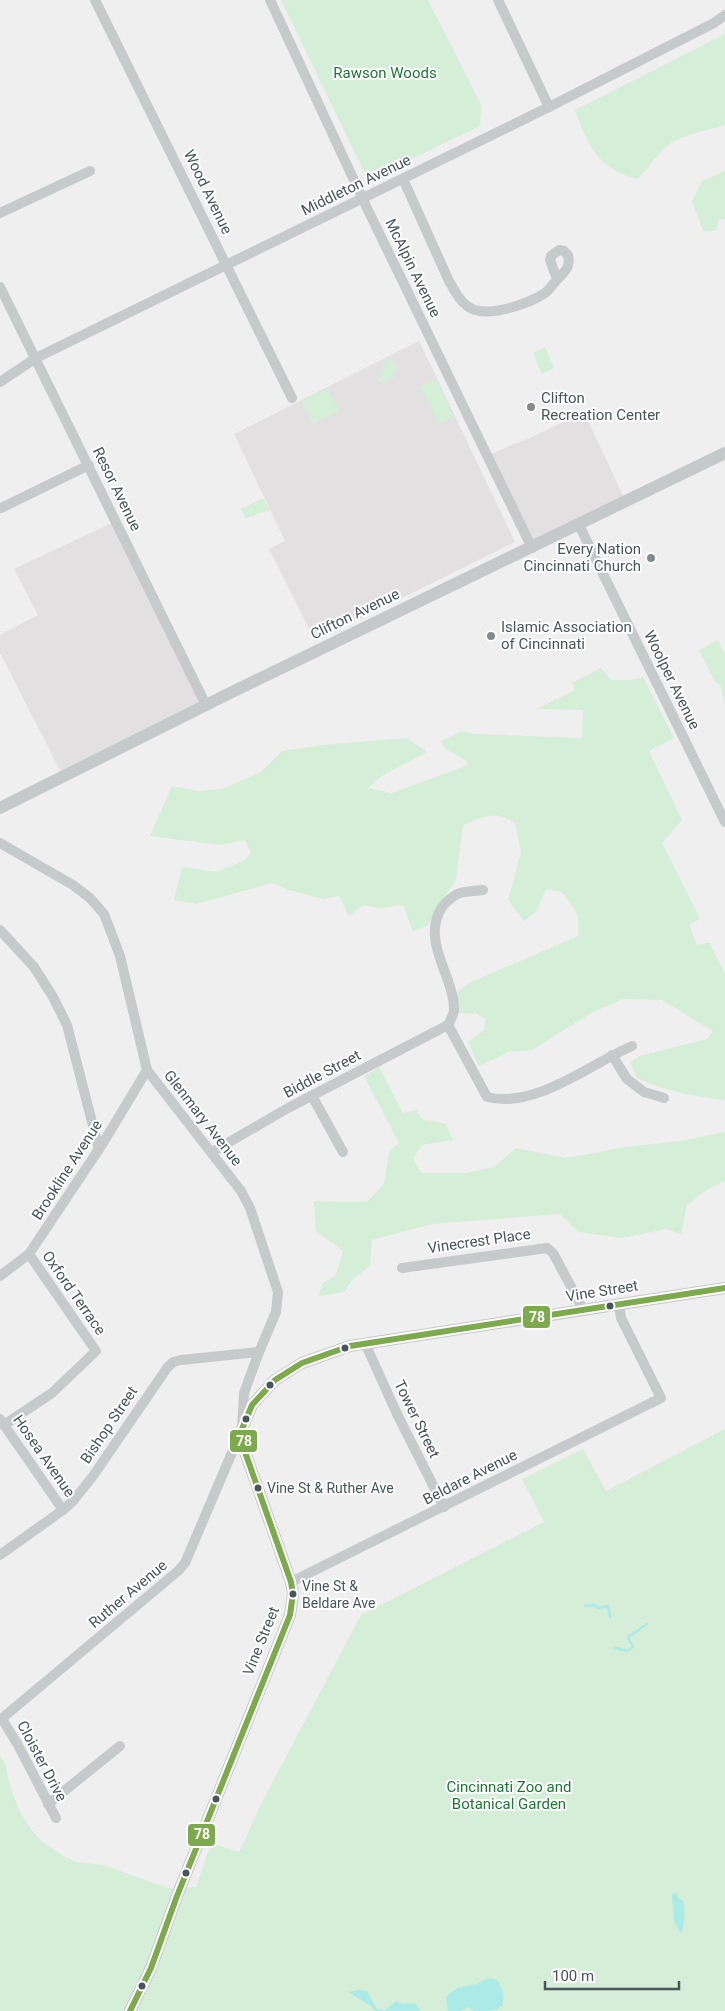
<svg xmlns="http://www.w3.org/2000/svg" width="725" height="2011" viewBox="0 0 725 2011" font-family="Roboto,sans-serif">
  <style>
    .education { fill: #e2e0e1 }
    .green { fill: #d4eed7 }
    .water { fill: #abeae7 }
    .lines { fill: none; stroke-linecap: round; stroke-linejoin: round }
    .stream { stroke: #abeae7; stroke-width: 2.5 }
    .minor { stroke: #c6cacb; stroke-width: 10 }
    .major { stroke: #c5c9ca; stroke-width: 12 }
    .bus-1-casing { stroke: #fff; stroke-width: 10 }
    .bus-1 { stroke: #7caa4d; stroke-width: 6 }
    .poi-dot { fill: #828c8e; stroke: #fff; stroke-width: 2 }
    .bus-dot { fill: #47565a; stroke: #fff; stroke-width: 2 }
    .labels { text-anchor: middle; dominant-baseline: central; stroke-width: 4; stroke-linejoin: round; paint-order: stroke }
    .bus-label { font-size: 14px; fill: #47565a; stroke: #fff; text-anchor: start }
    .park-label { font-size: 15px; fill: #1b7933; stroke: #fff }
    .street-label { font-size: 15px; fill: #47565a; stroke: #fff }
    .poi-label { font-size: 15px; fill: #47565a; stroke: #fff; text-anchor: start }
    .line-badge { stroke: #fff; stroke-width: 2 }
    .badge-label { font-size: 14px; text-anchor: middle; font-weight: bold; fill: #fff }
  </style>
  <rect width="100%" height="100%" fill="#f0efef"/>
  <!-- education -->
  <g class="education">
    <polygon points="419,341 515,542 315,641 269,549 285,541 234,434"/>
    <polygon points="584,412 626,502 532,548 487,456 516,443 528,439"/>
    <polygon points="116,521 206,705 63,776 0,653 0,635 38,615 14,569"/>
  </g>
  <!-- green -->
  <g class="green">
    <polygon points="281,0 428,0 481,105 480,126 368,180"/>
    <path d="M725,34v91c-22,7 -52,10 -67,30 -7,8 -13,16 -20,24 -40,-9 -50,-34 -63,-69z"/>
    <polygon points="725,171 725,220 719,219 716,231 703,231 692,201 702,181"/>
    <polygon points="545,347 554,368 542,374 533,353"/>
    <path d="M392,359c5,5 7,10 1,16l1,2 -9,6 -7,-1 6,-20z"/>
    <polygon points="436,379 454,417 439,424 420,387"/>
    <polygon points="328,388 339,411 313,424 301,400"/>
    <polygon points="263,498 270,511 259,513 246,519 241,509"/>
    <polygon points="718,640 725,654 725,704 721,686 715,682 699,650"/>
    <path d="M601,668l10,12h21l11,-3 31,61 -25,13 33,69 -20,23 38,76 -11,5 8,21 12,-3 16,32v126c-32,-4 -59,-8 -88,-22l-7,-16 10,-6 67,-17 6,-8 -51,-31 -39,-1 -32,14 -59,37 -23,2 -30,14 -11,-24 16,-12 1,-11 -8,-5 -18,-1 -2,-21 12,-9 109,-47v-21l-16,-23 -16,-3 -10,23 -12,9 -16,-21 13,-48 -6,-28c-19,-15 -32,-7 -52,1l-7,54 -29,47 -14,5 -10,-26 -24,3 -15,-3 -15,11 -10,-20 -16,3 -34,-9 -17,-7 -76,21 -22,-4 8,-33 34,5 27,-11 8,-8 -6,-13 -25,5 -70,-9 22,-50 26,5 24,-2 39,-17 21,-21 41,-6 84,-7 20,14 -45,24 -14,12 24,5 76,-28c-6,-13 -20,-8 -27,-24l22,-10 10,3 109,4 1,-28 -47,-1 39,-19 -3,-7z"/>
    <polygon points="379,1067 403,1113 417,1110 422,1119 446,1124 453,1140 422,1145 413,1158 421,1173 466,1173 494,1167 516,1148 566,1158 625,1147 681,1141 725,1132 725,1181 708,1189 687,1205 681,1234 667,1229 622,1238 578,1232 560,1214 432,1224 372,1240 370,1266 353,1279 344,1292 319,1296 323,1283 336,1275 343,1251 316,1231 314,1201 367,1202 384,1184 389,1151 399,1143 364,1076"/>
    <polygon points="725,1429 725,2011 0,2011 0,1757 5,1763 10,1786 19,1810 30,1828 42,1842 65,1857 76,1862 104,1865 167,1888 196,1887 211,1843 239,1852 262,1802 361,1615 544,1522 522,1479 583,1449 606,1491"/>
  </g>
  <!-- water -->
  <g class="water">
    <path d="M677,1893l2,6 4,1c2,8 2,26 -2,33l-7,-12 -2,-27z"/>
    <path d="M489,1978l8,2c6,10 8,14 5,26l-6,4 -6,1h-16l-6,-4 -8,4h-12l-2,-14c11,-10 13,-10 27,-12 5,-1 11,-5 16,-7z"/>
    <polygon points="359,1990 367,1991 377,2009 385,2010 397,2001 401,2004 415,2003 421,2011 376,2011 368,2004 348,1992"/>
  </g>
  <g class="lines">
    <!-- stream -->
    <g class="stream">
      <polyline points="585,1606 594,1605 598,1608 608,1606 610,1617"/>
      <polyline points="615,1648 627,1651 633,1647 628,1637 647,1624"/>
    </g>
    <!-- minor -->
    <g class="minor">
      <polyline points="95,0 292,398"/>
      <polyline points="270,0 367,208 532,548"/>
      <polyline points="498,0 549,107"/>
      <path d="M403,179l46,102c6,11 13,25 26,29 18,6 55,-7 70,-17 5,-4 7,-8 11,-12 8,-10 15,-12 12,-26l-4,-4 -5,-1 -8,6 -1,4 7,19"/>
      <polyline points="0,213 90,171"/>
      <polyline points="0,287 206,705"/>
      <polyline points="0,382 36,358 549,107 714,23 725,15"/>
      <polyline points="1,508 89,465"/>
      <polyline points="579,525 725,822"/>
      <polyline points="0,843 73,885 90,898 104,914 120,956 147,1070 241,1191 250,1208 278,1292 276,1312 259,1352 244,1393 242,1429 185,1563 178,1571 0,1720"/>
      <polyline points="0,930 34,967 53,997 67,1025 99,1149"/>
      <path d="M448,1025l39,72c49,12 101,-32 145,-51"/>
      <path d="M448,1025c2,-4 5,-9 6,-14 1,-34 -34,-70 -12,-104 4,-5 12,-12 18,-14 8,-2 16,-2 23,-3"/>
      <polyline points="612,1055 627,1079 644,1092 664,1098"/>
      <polyline points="312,1096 343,1152"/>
      <polyline points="212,1152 288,1108 448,1025"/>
      <polyline points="402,1268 547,1248 553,1253 584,1311"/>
      <polyline points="0,1276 29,1254 103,1143 147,1070"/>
      <polyline points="365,1343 397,1414 444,1507"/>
      <polyline points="0,1419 63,1510"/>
      <polyline points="4,1425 52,1393 96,1351 29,1254"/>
      <polyline points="0,1555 63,1510 73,1501 93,1476 167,1368 173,1362 181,1360 259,1352"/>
      <polyline points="291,1582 661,1398 621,1318 619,1305"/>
      <polyline points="2,1719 18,1745 56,1818"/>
      <polyline points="48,1804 120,1746"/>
    </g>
    <!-- major -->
    <g class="major">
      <polyline points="0,808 226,695 725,453"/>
      <polyline points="130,2011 151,1968 177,1896 290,1615 293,1594 291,1582 245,1452 242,1429 252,1405 275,1380 302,1363 350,1346 725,1288"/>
    </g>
    <!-- bus-1 casing -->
    <g class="bus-1-casing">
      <polyline id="bus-1" points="130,2011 151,1968 177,1896 290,1615 293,1594 291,1582 245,1452 242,1429 252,1405 275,1380 302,1363 350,1346 725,1288"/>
    </g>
    <!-- bus-1 -->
    <use href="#bus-1" class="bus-1"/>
  </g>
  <!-- markers -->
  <g class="poi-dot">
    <circle cx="531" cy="407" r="5"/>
    <circle cx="651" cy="558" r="5"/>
    <circle cx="491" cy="636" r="5"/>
  </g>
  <g class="bus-dot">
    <circle cx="610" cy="1306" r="4.5"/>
    <circle cx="345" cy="1348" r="4.5"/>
    <circle cx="270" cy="1385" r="4.5"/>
    <circle cx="246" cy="1419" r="4.5"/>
    <circle cx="258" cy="1488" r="4.5"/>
    <circle cx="293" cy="1594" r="4.5"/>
    <circle cx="216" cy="1799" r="4.5"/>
    <circle cx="186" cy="1873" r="4.5"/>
    <circle cx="142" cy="1986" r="4.5"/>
  </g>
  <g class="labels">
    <!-- bus labels -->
    <g class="bus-label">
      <text x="267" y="1488">Vine St &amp; Ruther Ave</text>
      <text x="302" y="1586">Vine St &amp;<tspan x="302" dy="17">Beldare Ave</tspan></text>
    </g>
    <!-- park labels -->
    <g class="park-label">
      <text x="385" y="73">Rawson Woods</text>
      <text x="509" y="1787">Cincinnati Zoo and<tspan x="509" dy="17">Botanical Garden</tspan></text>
    </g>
    <!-- street labels -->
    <g class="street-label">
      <text transform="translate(356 185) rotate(-26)">Middleton Avenue</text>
      <text transform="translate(208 192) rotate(64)">Wood Avenue</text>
      <text transform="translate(413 268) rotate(64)">McAlpin Avenue</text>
      <text transform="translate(117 489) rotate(64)">Resor Avenue</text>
      <text transform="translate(355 614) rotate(-26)">Clifton Avenue</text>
      <text transform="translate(672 680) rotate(64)">Woolper Avenue</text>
      <text transform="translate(322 1074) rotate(-28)">Biddle Street</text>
      <text transform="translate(203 1118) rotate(52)">Glenmary Avenue</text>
      <text transform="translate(67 1170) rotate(-57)">Brookline Avenue</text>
      <text transform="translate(479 1241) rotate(-8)">Vinecrest Place</text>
      <text transform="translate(602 1291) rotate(-9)">Vine Street</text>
      <text transform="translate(74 1293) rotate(55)">Oxford Terrace</text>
      <text transform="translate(417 1419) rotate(64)">Tower Street</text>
      <text transform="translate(109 1425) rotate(-56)">Bishop Street</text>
      <text transform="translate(44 1456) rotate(55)">Hosea Avenue</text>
      <text transform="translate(470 1477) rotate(-27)">Beldare Avenue</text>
      <text transform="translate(128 1594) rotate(-40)">Ruther Avenue</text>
      <text transform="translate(261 1641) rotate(-68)">Vine Street</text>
      <text transform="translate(42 1761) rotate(62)">Cloister Drive</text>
    </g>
    <!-- poi labels -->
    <g class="poi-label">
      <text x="541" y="398">Clifton<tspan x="541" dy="17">Recreation Center</tspan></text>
      <text x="641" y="549" text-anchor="end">Every Nation<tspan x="641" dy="17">Cincinnati Church</tspan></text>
      <text x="501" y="627">Islamic Association<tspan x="501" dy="17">of Cincinnati</tspan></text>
    </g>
  </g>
  <g class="line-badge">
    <rect x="522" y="1305" width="29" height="24" rx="5" fill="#7caa4d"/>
    <rect x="229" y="1429" width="29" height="24" rx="5" fill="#7caa4d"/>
    <rect x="187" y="1823" width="29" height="24" rx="5" fill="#7caa4d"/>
  </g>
  <g class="badge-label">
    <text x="537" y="1322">78</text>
    <text x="244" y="1446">78</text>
    <text x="202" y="1839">78</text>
  </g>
  <!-- scale -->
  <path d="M545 1981v8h134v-8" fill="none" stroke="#47565a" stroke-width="2.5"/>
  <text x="552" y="1981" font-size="15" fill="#47565a" stroke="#ffffff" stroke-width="4" paint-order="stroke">100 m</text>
</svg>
